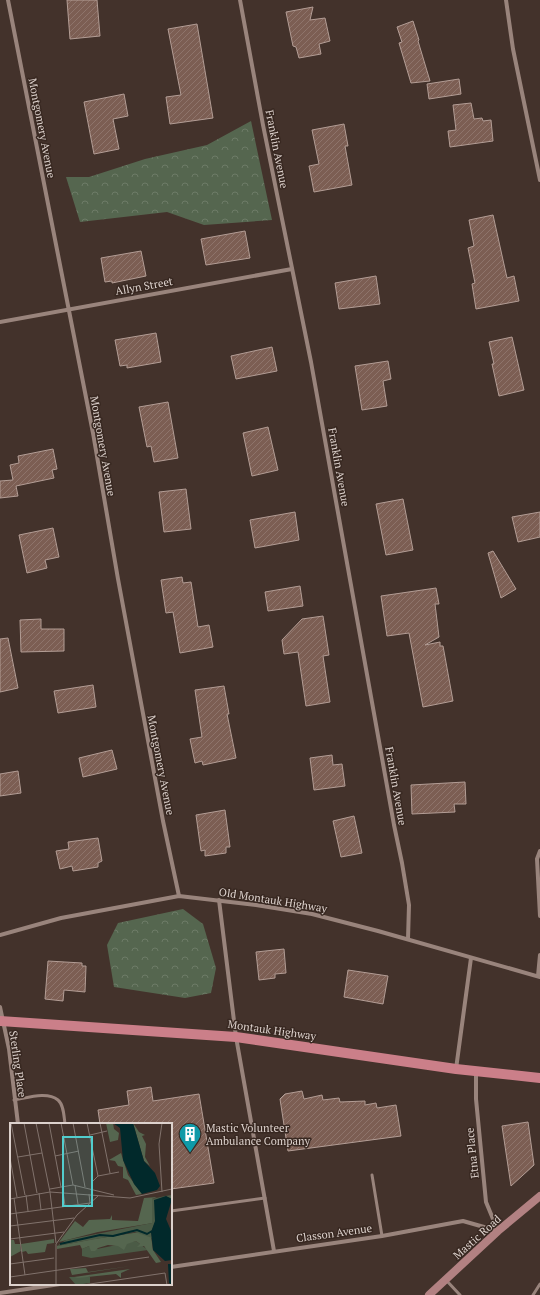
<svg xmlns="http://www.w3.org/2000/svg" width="540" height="1295" viewBox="0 0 540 1295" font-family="'PT Serif',serif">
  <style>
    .forest { fill: url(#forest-crowns) }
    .building { fill: url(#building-hatch); stroke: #b39d95 }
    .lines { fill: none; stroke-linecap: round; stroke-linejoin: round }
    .service { stroke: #99847c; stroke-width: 3 }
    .minor { stroke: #99847c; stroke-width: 4 }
    .secondary { stroke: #b28182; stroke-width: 8 }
    .primary { stroke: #cb7f89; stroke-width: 10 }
    .labels { text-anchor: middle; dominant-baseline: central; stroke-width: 3; stroke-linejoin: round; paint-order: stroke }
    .street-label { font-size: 11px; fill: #ddd2cd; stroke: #382821 }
    .poi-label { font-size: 11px; fill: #ddd2cd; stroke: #382821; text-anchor: start }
    .inset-river { fill: none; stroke: #01292b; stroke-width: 2 }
    .inset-road { fill: none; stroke: #81726c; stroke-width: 1 }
    .view { fill: #52cdcd; fill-opacity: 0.15; stroke: #52cdcd; stroke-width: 2 }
    .inset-edge { fill: none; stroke: #ddd2cd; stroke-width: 2 }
  </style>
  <defs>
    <pattern id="forest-crowns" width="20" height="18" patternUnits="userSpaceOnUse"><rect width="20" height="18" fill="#55664f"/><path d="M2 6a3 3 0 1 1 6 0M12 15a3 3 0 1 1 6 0" fill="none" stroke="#6d7b67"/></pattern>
    <pattern id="building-hatch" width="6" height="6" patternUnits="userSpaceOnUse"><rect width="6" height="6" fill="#7c5e53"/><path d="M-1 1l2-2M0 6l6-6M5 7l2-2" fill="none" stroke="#8e746b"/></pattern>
  </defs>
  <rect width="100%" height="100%" fill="#43322b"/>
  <!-- forest -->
  <g class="forest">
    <polygon points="251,121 272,220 204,225 167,212 80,222 66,177 89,177 145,159 207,145"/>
    <polygon points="183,909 203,924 216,968 211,993 185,998 114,987 107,945 118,923"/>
  </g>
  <!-- building -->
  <g class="building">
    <polygon points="67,0 97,0 100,36 70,39"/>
    <polygon points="313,7 310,20 325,18 330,41 319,44 321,54 299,58 296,47 293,46 286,12"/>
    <polygon points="413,21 419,40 418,41 430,81 411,83 399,43 402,42 397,27"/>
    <polygon points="197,24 213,118 170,124 166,97 181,95 168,29"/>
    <polygon points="459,79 461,94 429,99 427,84"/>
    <polygon points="124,94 128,116 113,119 119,149 94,154 84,102"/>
    <polygon points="471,103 474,119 482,118 483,121 491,120 493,141 450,147 448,131 456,130 453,105"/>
    <polygon points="344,124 348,146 345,146 352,185 314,192 309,166 319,164 312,130"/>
    <polygon points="493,215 507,278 514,276 519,301 476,309 472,284 475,283 468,248 474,246 469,220"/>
    <polygon points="245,231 250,258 206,265 201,239"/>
    <polygon points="141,251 146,276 112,283 112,281 105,282 101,258"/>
    <polygon points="376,276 380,304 339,309 335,283"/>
    <polygon points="156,333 161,362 127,368 127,365 120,366 115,340"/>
    <polygon points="512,337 524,390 499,396 492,364 494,364 489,342"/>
    <polygon points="272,347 277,371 236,379 231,356"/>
    <polygon points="388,361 391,379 383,381 387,406 362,410 355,366"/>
    <polygon points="168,402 178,458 154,462 151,446 147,447 139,407"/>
    <polygon points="268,427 278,470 252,476 243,433"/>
    <polygon points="53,449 57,469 52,470 54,478 16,486 18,496 0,498 0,481 13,480 10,465 19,463 18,456"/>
    <polygon points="186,489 191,529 164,532 159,492"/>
    <polygon points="403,499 413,550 386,555 376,504"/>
    <polygon points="295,512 299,540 255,548 250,520"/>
    <polygon points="540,512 540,537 518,542 512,517"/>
    <polygon points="53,528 59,557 45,560 47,568 27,573 19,535"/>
    <polygon points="493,551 516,589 501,598 488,553"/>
    <polygon points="182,577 183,583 191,582 198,627 209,625 213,647 180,653 173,612 166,613 161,580"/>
    <polygon points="300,586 303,606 268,611 265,592"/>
    <polygon points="436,588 439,604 435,604 439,637 425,645 440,642 440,646 443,646 453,701 423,707 409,633 387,636 381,596"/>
    <polygon points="323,616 329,655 323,656 330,702 306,706 298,652 284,654 282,640 302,619"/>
    <polygon points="41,619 41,629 64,629 64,651 21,652 20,620"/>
    <polygon points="8,638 18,688 0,692 0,639"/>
    <polygon points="93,685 96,707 58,713 54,691"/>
    <polygon points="224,686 229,714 227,714 236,758 203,765 202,761 195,763 190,739 202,737 195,690"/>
    <polygon points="112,750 117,769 83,777 79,758"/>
    <polygon points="332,755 333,765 342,764 345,786 314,790 310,758"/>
    <polygon points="18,771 21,793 0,796 0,774"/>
    <polygon points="465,782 466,804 454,804 455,812 412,814 411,785"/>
    <polygon points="225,810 230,847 226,847 226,853 205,856 205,850 201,851 196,815"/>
    <polygon points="354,816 362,853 341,857 333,821"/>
    <polygon points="98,838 102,861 98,863 98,867 73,871 72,866 60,869 56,851 69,849 68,842"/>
    <polygon points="284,949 286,973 275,974 275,978 259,980 256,952"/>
    <polygon points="48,961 82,963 82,966 86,966 85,992 64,990 63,1001 45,999"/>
    <polygon points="348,970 388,976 383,1004 344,997"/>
    <polygon points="151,1087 153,1101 199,1094 214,1183 171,1189 171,1124 100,1124 98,1110 129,1105 127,1091"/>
    <polygon points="302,1091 304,1099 322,1095 323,1100 339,1098 340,1102 365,1101 365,1105 376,1103 377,1108 396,1105 401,1136 288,1151 280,1099 285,1094"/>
    <polygon points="528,1122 534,1165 511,1186 502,1126"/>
  </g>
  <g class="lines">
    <!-- service -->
    <g class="service">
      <path d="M14,1100c13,-2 33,-9 44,0 6,5 6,17 7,24"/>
      <polyline points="372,1175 382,1236"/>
      <polyline points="171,1211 265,1198"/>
      <polyline points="446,1280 460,1295"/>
      <polyline points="533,1295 540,1284"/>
    </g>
    <!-- minor -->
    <g class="minor">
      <polyline points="8,0 93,433 118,579 163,821 179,896"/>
      <polyline points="240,0 263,125 311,362 394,825 402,863 409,905 408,939"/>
      <polyline points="506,0 513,49 540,180"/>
      <polyline points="0,322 292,269"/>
      <polyline points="540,851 537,859 540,916"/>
      <polyline points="219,900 236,1037 274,1251"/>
      <polyline points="0,935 61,918 179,896 256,905 312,914 378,931 540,977"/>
      <polyline points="538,976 540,955"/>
      <polyline points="0,1007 9,1049 18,1124"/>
      <polyline points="456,1069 471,958"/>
      <polyline points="476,1071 476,1099 486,1202 498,1231"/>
      <polyline points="171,1267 382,1236 463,1221 498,1231"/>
      <polyline points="0,1293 60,1284"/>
    </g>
    <!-- secondary -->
    <polyline class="secondary" points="429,1295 498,1231 540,1196"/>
    <!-- primary -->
    <polyline class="primary" points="0,1021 236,1037 456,1069 540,1078"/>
  </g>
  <!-- icons -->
  <defs>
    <g id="building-pin" transform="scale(1.15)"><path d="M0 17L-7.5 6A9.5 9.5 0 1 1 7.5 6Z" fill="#0f9aa8" stroke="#382821"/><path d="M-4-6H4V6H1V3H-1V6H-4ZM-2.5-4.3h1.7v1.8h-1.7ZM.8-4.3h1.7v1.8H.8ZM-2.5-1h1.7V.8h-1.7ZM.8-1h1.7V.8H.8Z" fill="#fff"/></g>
  </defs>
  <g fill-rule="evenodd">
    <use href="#building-pin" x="190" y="1134"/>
  </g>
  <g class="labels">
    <!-- street labels -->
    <g class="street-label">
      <text transform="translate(42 128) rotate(79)">Montgomery Avenue</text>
      <text transform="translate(277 149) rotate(79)">Franklin Avenue</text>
      <text transform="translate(144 286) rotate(-10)">Allyn Street</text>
      <text transform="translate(103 446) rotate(80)">Montgomery Avenue</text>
      <text transform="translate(339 467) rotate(80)">Franklin Avenue</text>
      <text transform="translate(161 765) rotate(79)">Montgomery Avenue</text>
      <text transform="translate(396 786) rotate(80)">Franklin Avenue</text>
      <text transform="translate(273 900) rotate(9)">Old Montauk Highway</text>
      <text transform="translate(272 1030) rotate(8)">Montauk Highway</text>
      <text transform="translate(18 1064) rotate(82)">Sterling Place</text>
      <text transform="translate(472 1153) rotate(-96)">Etna Place</text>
      <text transform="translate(334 1233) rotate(-8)">Classon Avenue</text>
      <text transform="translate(477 1237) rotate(-42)">Mastic Road</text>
    </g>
    <!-- poi labels -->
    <g class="poi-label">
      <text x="206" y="1128">Mastic Volunteer<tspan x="206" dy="13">Ambulance Company</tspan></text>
    </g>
  </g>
  <!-- overview -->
  <g transform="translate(10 1123)">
    <rect width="162" height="162" fill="#43322b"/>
    <path d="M126,118l12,9 -57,8 -9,-2v-7l7,-3 8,3zM59,154h21v6l-14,2z" fill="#4b5b46"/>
    <path d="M96,0h7l1,6 5,4 -1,7 -8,2zM123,0l6,9 6,3 -3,1 4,8 -1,13 5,9 -6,-5zM111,30l7,22 14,19 -6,1 -8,-15 -5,-2v-11l-5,-1 -3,-5 -6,-1zM147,74l-5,2 1,24 -55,9 -39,10 16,-21 8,6 6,-7 21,-1 2,-4v5l26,1 6,-23zM130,109l11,4 2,14 8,12 -5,1 -12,-17 -7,1 3,-3 -4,-3 -9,3 -3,6 -6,-4 -10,-1 -10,3 -3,3h-4l-2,-5 -7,3 -2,-4 -23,4v-3l37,-7zM44,116v4l-7,1 -2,8 -17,2 -2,-3 -4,1 -1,-8zM1,117h3l1,4h5l1,7 -11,6zM121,143l-59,9 -2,-6 16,-1 2,4zM120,146l-9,4v5l-5,-4 -38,4 -4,-1z" fill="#55664f"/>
    <path d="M162,72v4l-6,-3 -15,36 1,6 -17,-6 -78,14 9,-6 86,-17v-24l13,-3z" fill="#4b5b46"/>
    <path d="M103,0h20l11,38 11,12 5,13 -3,4 -15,4 -8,-10 -11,-24 -3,-32zM156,73l6,3 -6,20 6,14v27l-7,1 -12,-11 -2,-18 4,-11 -1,-21zM158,141h4v21l-3,-2z" fill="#01292b"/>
    <path class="inset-river" d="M50,121l40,-9 13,1 24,-6 10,4 5,-3"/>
    <path class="inset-road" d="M1,0l14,72M14,0l13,70M26,0l14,69M39,0l12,64M51,0l12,62M63,0l12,64M77,0l11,53M90,0l10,50M152,0l-3,21 3,48M80,12l17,-4M45,33l24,-5M8,34l24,-4M0,35l7,39M65,62l3,19M40,66l23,-4 41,10M82,66v-7l6,-6 21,-4M53,68l2,15M40,69l6,51M29,70l2,17M16,72l2,16M4,75l11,77M0,76l40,-7 80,6 42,-9M0,91l80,-11 -1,-9M0,103l64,-8M0,116l54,-7M0,141l44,-6M0,154l139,-20M46,162v-41l21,-29 21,-19M73,162l82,-12 2,12"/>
    <path class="view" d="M53,14h29v69h-29z"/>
    <rect width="162" height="162" class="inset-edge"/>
  </g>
</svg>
